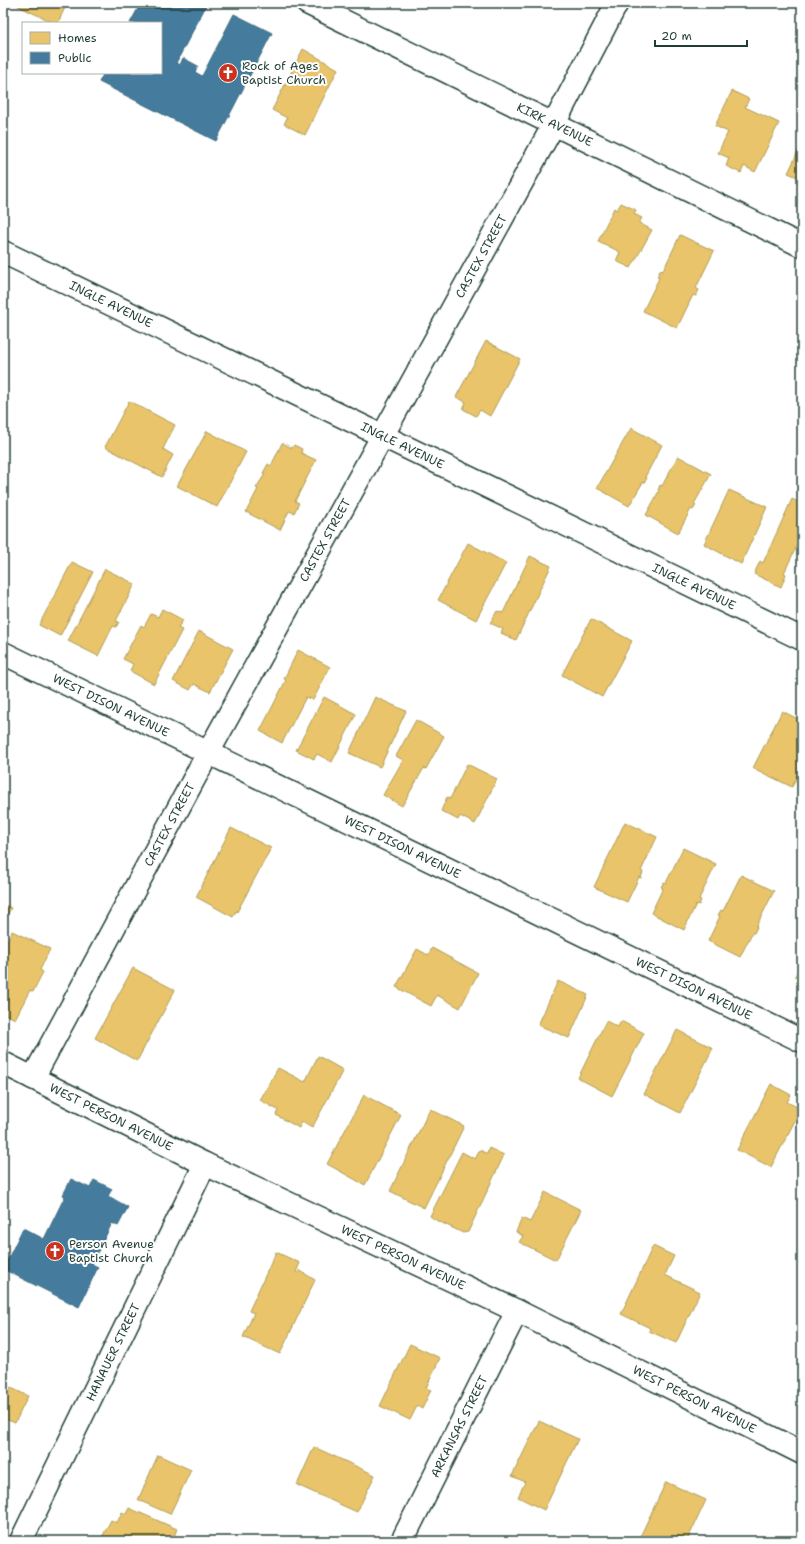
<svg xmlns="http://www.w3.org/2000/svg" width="805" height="1544" viewBox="0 0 805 1544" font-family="'Shantell Sans',sans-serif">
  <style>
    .homes { fill: #e9c46a; stroke: #ac9c5a }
    .public { fill: #457b9d; stroke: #3a687e }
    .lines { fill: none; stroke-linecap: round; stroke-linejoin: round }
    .minor-casing { stroke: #1f3d34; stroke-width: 25 }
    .minor { stroke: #fff; stroke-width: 22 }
    .labels { text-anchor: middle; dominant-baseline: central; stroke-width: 4; stroke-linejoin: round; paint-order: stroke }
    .poi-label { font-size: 12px; fill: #1f3d34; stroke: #fff; text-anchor: start }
    .street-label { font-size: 12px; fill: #1f3d34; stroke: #fff }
  </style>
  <rect width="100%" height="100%" fill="#fff"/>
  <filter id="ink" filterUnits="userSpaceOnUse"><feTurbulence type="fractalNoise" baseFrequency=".025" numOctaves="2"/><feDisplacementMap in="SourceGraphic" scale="8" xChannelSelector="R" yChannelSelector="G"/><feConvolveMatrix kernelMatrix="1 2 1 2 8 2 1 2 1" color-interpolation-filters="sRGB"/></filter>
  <g filter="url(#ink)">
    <!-- homes -->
    <g class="homes">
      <polygon points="20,3 67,3 58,23 54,23 18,6"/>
      <polygon points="303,49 338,69 305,135 284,124 287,118 272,110"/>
      <polygon points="732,91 749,99 745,107 779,123 755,172 744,166 741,173 726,166 729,158 718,153 728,132 715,126"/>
      <polygon points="802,143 802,179 788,173"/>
      <polygon points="621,203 636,210 634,214 642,218 639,223 652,230 631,268 616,261 620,252 598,241 614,208 617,210"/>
      <polygon points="680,235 714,251 696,288 699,290 696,296 693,295 677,328 643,311 659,278 657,277 660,270 663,271"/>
      <polygon points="486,341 520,359 490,416 480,410 476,416 463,409 466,402 456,397"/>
      <polygon points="129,401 175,425 163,449 173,455 162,477 105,447"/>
      <polygon points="631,428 662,445 645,477 647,478 644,483 643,482 629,506 597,488"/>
      <polygon points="207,431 246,452 217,507 177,486"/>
      <polygon points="282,443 292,448 294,445 302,449 301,453 316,460 295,501 299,503 294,513 289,511 280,530 246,512 258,489 256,488 265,474 263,473 268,464 271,466"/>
      <polygon points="678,456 711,474 694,504 696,505 693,510 691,509 678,533 646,515 659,491 658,490 660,485 662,486"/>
      <polygon points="729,490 767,507 741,564 704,544"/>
      <polygon points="792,499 802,504 802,535 784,573 786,574 781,587 754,574 760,561 763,563"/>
      <polygon points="468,543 506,563 476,620 438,600"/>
      <polygon points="530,556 551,566 516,640 501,633 503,629 490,623 497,611 503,613"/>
      <polygon points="72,562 93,572 60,636 39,625"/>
      <polygon points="105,569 135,584 116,621 119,622 116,627 113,626 98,656 68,641"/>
      <polygon points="162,609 183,620 178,628 182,630 154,684 130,671 133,664 123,659 141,625 144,627 151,614 158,617"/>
      <polygon points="591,619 632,641 602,697 562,675"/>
      <polygon points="199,631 233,649 210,692 194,684 190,690 173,681"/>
      <polygon points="298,650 330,667 313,700 306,697 282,743 260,731 286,680 284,679"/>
      <polygon points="324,697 356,714 332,762 317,754 314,759 296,750"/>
      <polygon points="375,697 406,711 380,767 349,753"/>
      <polygon points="782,711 802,721 802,766 792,787 753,768"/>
      <polygon points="416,720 444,736 426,769 424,768 402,806 383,795 403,760 396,756"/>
      <polygon points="467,764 497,779 475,824 460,816 458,820 441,811 447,797 450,799"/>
      <polygon points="625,822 657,837 641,871 643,872 641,878 639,877 627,902 594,887"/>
      <polygon points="231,828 271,848 237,912 236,911 233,917 196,897"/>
      <polygon points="683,848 716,864 699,899 701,900 699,905 696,904 684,930 651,913 663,888 661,887 664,882 666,883"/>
      <polygon points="741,875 774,891 756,927 757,927 754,933 752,933 740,957 708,941 720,916 718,915 721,910 723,911"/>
      <polygon points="3,904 11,908 3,923"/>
      <polygon points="12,931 50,949 40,970 43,972 33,992 30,990 15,1019 3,1013 3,949"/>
      <polygon points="432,948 478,973 460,1008 437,995 431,1006 396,987 417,949 428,955"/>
      <polygon points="802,963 802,980 795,976"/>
      <polygon points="133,968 175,990 137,1061 95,1038"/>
      <polygon points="558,981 588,995 569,1038 538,1025"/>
      <polygon points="606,1021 618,1027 621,1021 644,1033 612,1096 578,1078"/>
      <polygon points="677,1030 713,1048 680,1113 644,1094"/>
      <polygon points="318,1056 343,1070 312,1128 302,1122 299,1128 276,1115 278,1110 260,1100 278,1068 305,1082"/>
      <polygon points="771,1084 791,1095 787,1102 801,1109 771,1167 737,1150"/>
      <polygon points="364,1095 401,1115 365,1185 327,1164"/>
      <polygon points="430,1109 464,1126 424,1208 390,1191"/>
      <polygon points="489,1148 504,1155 468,1232 463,1233 434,1219 430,1216 462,1152 475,1159 480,1150 487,1154"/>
      <polygon points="545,1192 581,1210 556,1260 519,1242 523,1236 516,1232 522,1218 530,1222"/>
      <polygon points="653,1246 674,1256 665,1275 700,1292 676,1343 649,1331 650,1328 621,1314"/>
      <polygon points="276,1252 300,1263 296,1272 298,1273 299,1270 315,1280 280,1354 243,1337 254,1313 249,1311"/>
      <polygon points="410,1344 440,1358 426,1388 431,1390 422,1409 417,1406 410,1420 380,1406"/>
      <polygon points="3,1384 28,1396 15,1423 3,1418"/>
      <polygon points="539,1421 578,1439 544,1510 518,1497 525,1482 512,1476"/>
      <polygon points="314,1447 375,1475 357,1512 297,1485"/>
      <polygon points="158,1455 191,1470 170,1514 138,1500"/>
      <polygon points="666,1482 706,1500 687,1541 638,1541"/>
      <polygon points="129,1508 177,1529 172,1541 100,1541 111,1520 117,1523 122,1512 126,1514"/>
    </g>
    <!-- public -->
    <g class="public">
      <polygon points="141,3 207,4 176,63 180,65 183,58 198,66 195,72 202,76 234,14 272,33 216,141 99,82 104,73 161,73 161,23 130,23"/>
      <polygon points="71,1179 90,1188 94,1180 112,1189 108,1196 128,1207 118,1226 112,1223 92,1264 98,1267 79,1307 3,1269 23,1228 44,1239 65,1196 63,1195"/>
    </g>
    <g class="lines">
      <!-- minor casing -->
      <g class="minor-casing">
        <g id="minor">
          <path id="s1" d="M307,3l495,243"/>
          <path id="s2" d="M3,252l799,387"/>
          <path id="s3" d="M3,653l799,388"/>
          <path id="s4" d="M3,1063l202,101 312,147 285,142"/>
          <path id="s5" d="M33,1078l175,-325 346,-629 63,-121"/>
          <path id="s6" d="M21,1541l184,-377"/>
          <path id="s7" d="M402,1541l115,-230"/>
        </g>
      </g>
      <!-- minor -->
      <use href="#minor" class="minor"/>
    </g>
  </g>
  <!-- icons -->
  <defs>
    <g id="church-disc" transform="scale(1)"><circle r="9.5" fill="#c8321e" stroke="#fff"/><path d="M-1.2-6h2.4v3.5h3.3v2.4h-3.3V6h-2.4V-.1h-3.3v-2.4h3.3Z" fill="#fff"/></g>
  </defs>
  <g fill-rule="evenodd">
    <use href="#church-disc" x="228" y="73"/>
    <use href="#church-disc" x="55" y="1251"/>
  </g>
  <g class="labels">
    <!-- poi labels -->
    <g class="poi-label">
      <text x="242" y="66">Rock of Ages<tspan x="242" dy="14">Baptist Church</tspan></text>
      <text x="69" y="1244">Person Avenue<tspan x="69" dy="14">Baptist Church</tspan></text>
    </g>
    <!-- street labels -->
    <g class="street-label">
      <text stroke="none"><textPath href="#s1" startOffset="276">KIRK AVENUE</textPath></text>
      <text stroke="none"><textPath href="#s5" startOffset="936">CASTEX STREET</textPath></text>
      <text stroke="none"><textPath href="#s2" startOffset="120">INGLE AVENUE</textPath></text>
      <text stroke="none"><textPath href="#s2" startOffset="444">INGLE AVENUE</textPath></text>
      <text stroke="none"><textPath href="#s5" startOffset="612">CASTEX STREET</textPath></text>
      <text stroke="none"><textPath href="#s2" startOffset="768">INGLE AVENUE</textPath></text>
      <text stroke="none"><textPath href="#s3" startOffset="120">WEST DISON AVENUE</textPath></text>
      <text stroke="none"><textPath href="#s5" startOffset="288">CASTEX STREET</textPath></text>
      <text stroke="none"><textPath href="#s3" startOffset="444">WEST DISON AVENUE</textPath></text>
      <text stroke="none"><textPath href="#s3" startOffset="768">WEST DISON AVENUE</textPath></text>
      <text stroke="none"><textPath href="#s4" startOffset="121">WEST PERSON AVENUE</textPath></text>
      <text stroke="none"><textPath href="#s4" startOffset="445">WEST PERSON AVENUE</textPath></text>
      <text stroke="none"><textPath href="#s6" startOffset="210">HANAUER STREET</textPath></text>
      <text stroke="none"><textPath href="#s4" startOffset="769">WEST PERSON AVENUE</textPath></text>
      <text stroke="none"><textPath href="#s7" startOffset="128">ARKANSAS STREET</textPath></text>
    </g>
  </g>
  <!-- margin -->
  <rect width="805" height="1544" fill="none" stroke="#fff" stroke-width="16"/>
  <rect x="8" y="8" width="789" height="1528" fill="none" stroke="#1f3d34" stroke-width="1.5" filter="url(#ink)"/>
  <!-- legend -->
  <rect x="22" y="22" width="140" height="52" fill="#ffffff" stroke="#a5b1ae"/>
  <rect x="30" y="32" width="20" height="12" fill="#e9c46a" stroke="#a5b1ae"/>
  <text x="58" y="42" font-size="12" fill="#1f3d34">Homes</text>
  <rect x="30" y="52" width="20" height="12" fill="#457b9d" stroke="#a5b1ae"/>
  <text x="58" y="62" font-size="12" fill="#1f3d34">Public</text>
  <!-- scale -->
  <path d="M655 40v6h92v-6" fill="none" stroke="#1f3d34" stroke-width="2"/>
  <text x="661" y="40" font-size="12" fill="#1f3d34" stroke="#ffffff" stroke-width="3" paint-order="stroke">20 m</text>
</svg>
